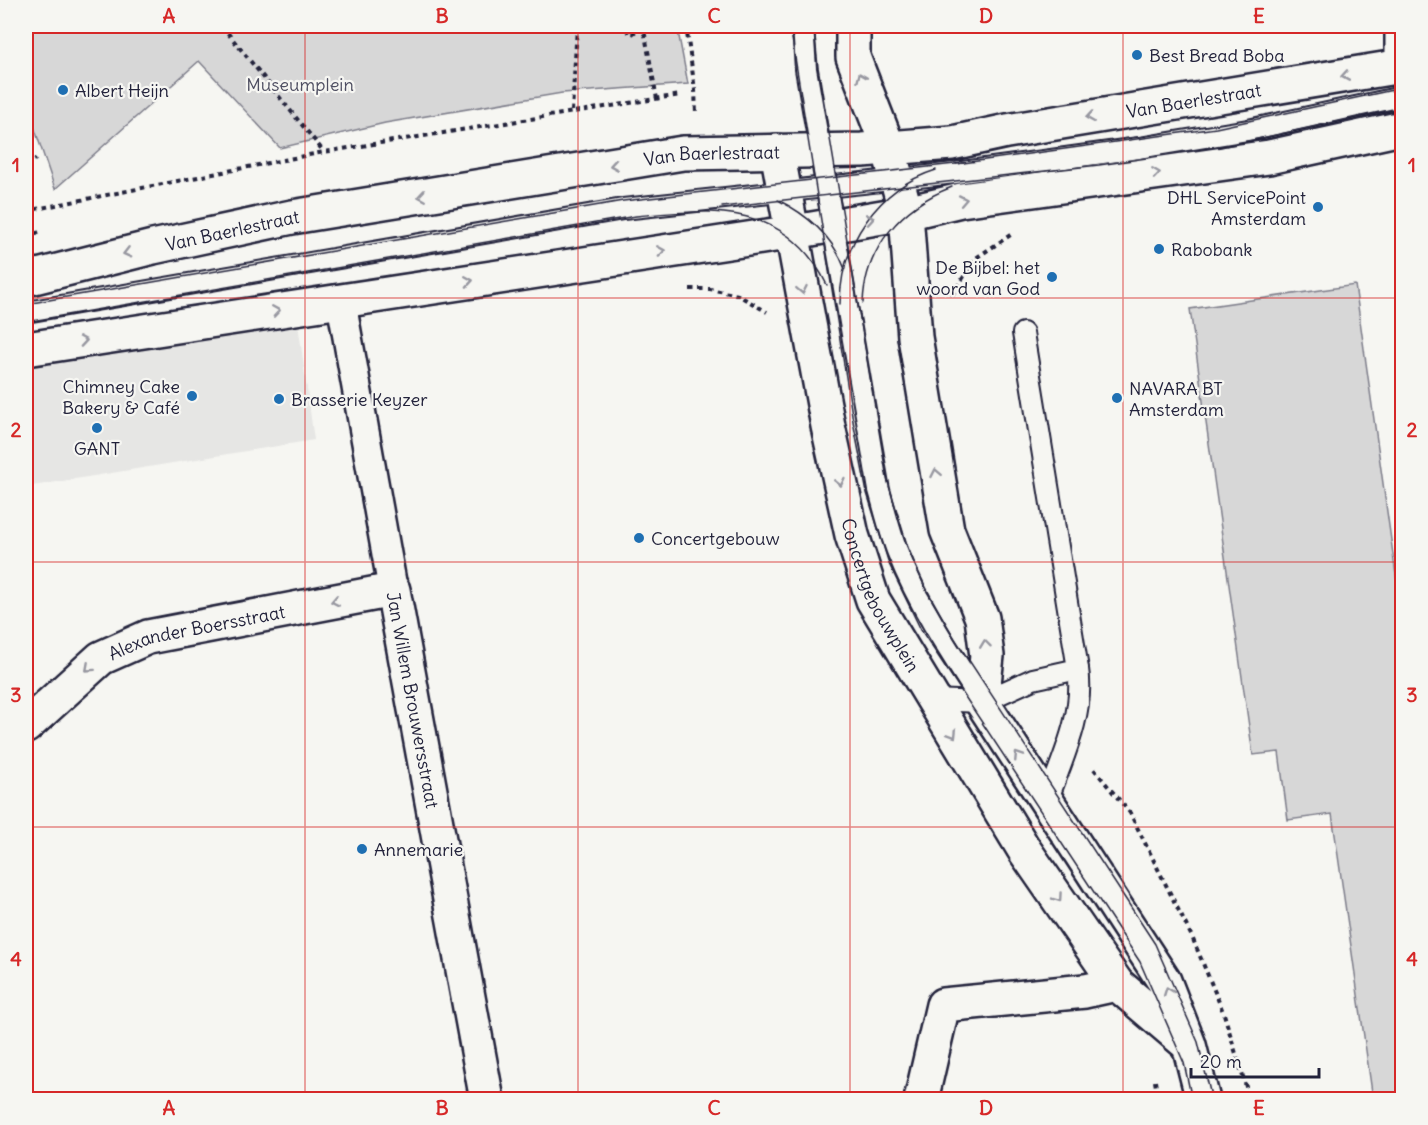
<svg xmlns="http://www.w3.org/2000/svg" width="1428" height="1125" viewBox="0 0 1428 1125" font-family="Delius,sans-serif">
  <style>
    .built { fill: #e6e6e4 }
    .green { fill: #d7d7d7; stroke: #7c7c89; stroke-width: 1.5 }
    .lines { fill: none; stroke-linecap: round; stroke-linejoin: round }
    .service-casing { stroke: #22223b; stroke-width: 24 }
    .pedestrian-casing { stroke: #22223b; stroke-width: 33 }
    .minor-casing { stroke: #22223b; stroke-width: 38 }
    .tertiary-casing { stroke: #22223b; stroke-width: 38 }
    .path { stroke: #22223b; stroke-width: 4; stroke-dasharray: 4.5 4.5; stroke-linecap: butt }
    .service { stroke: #f6f6f2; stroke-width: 20 }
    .pedestrian { stroke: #f6f6f2; stroke-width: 28 }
    .minor { stroke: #f6f6f2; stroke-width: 33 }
    .tertiary { stroke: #f6f6f2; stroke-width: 33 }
    .tram { stroke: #22223b; stroke-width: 1.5 }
    .oneway { stroke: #9797a0 }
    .grid { fill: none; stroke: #d62828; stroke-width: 1.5; stroke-opacity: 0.55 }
    .poi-dot { fill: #1f6fb2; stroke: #f6f6f2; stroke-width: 2 }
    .labels { text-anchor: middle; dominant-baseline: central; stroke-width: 4.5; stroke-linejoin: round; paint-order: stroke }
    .poi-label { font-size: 18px; fill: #22223b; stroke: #f6f6f2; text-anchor: start }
    .park-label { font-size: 18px; fill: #4f4f62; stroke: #f6f6f2 }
    .street-label { font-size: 18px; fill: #22223b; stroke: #f6f6f2 }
    .neatline { fill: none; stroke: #d62828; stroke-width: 2 }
    .grid-label { font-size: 20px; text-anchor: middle; font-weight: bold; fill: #d62828 }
  </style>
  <rect width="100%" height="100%" fill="#f6f6f2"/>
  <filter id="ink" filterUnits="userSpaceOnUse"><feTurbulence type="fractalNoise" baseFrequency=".0167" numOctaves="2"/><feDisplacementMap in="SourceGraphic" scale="12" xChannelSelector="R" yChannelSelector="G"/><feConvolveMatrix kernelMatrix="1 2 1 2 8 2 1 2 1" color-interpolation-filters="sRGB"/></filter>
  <g filter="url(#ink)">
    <!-- built -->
    <polygon class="built" points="297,316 314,440 26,487 26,358"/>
    <!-- green -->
    <g class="green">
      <polygon points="26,26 677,26 688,84 562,93 385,123 280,148 199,61 55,189 26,103"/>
      <polygon points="1355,285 1402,618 1402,1099 1373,1099 1332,814 1288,820 1279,752 1253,755 1190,309"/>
    </g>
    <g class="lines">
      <!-- service casing -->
      <g class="service-casing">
        <g id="service">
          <path d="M803,26l3,43 73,421c6,21 11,43 19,63 21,53 53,101 84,149"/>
          <polyline points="26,312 623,209 955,173 1139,148 1248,130 1402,97"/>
          <polyline points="932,700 982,702 1033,679 1078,669 1023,333"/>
          <path d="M1047,801c15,-41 38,-88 31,-132"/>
        </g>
      </g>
      <!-- pedestrian casing -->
      <g class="pedestrian-casing">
        <polyline id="pedestrian" points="341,301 393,590"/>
      </g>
      <!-- minor casing -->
      <g class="minor-casing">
        <g id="minor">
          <polyline points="853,26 853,57 888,147"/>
          <polyline points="1402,66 1402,26"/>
          <path id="s1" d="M26,726l75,-68 47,-21 245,-47 94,510"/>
          <polyline points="921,1100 943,1005 1085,991 1117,984"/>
        </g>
      </g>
      <!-- tertiary casing -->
      <g class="tertiary-casing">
        <g id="tertiary">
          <polyline points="888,147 906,213 915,337 947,530 982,618 987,656 982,702 1164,981 1189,1045 1203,1100"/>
          <path id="s2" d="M777,151l51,275 24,109 21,65 152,251 92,133 67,57"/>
          <path id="s3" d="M26,279l127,-32 139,-30 391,-64 179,-3 90,-7 55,-12 395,-65"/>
          <polyline points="26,349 794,232 906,213 961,200 1269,157 1402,128"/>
        </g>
      </g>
      <!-- path -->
      <g class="path">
        <polyline points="222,26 324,152"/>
        <polyline points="638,26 645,35 657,99"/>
        <polyline points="686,26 695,90 696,114"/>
        <polyline points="626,29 631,35 640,28"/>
        <polyline points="572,111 577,26"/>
        <polyline points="26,164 36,159"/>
        <polyline points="26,211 324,152 680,95"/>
        <polyline points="26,235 41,232"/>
        <polyline points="690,289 710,289 738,295 767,312"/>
        <polyline points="952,295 976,258 1012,234"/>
        <polyline points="1094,769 1130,813 1192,937 1224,1014 1250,1100"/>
        <polyline points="1155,1081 1158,1100"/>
      </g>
      <!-- service -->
      <use href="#service" class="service"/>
      <!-- pedestrian -->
      <use href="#pedestrian" class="pedestrian"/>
      <!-- minor -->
      <use href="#minor" class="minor"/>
      <!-- tertiary -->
      <use href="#tertiary" class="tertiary"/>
      <!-- tram -->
      <g class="tram">
        <polyline points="790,26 853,421 867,493 889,564 921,630 1140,962 1184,1063 1192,1100"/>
        <polyline points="814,26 818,67 887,479 908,548 926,590 955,639 1155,944 1198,1042 1212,1100"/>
        <polyline points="956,164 1216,128 1402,88"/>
        <path d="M778,200c30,15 55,37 67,69"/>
        <polyline points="722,207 1099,165 1221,147 1402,107"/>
        <path d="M863,303c2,-56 39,-97 89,-116"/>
        <polyline points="26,304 623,201 964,163"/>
        <path d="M840,304c0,-60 38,-116 96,-134"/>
        <path d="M26,322l610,-106c78,-8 152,-13 191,69"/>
      </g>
    </g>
    <!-- one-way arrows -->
    <defs><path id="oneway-chevron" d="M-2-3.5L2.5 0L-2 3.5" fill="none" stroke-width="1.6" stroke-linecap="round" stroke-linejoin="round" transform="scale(1.5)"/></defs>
    <g class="oneway">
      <use href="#oneway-chevron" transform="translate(1345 76) rotate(170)"/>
      <use href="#oneway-chevron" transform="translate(861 77) rotate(-113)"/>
      <use href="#oneway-chevron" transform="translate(1090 117) rotate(171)"/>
      <use href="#oneway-chevron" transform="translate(614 165) rotate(171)"/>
      <use href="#oneway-chevron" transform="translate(1156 173) rotate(-8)"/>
      <use href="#oneway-chevron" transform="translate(422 196) rotate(171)"/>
      <use href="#oneway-chevron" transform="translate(963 200) rotate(-11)"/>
      <use href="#oneway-chevron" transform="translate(870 219) rotate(-10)"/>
      <use href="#oneway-chevron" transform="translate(661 251) rotate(-9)"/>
      <use href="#oneway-chevron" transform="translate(127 253) rotate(166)"/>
      <use href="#oneway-chevron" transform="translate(469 281) rotate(-9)"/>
      <use href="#oneway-chevron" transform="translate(802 290) rotate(79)"/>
      <use href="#oneway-chevron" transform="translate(276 311) rotate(-9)"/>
      <use href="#oneway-chevron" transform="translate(83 341) rotate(-9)"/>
      <use href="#oneway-chevron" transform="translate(936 473) rotate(-101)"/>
      <use href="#oneway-chevron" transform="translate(840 482) rotate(77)"/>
      <use href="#oneway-chevron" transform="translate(335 601) rotate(169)"/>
      <use href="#oneway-chevron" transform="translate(985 644) rotate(-97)"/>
      <use href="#oneway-chevron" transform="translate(89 668) rotate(138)"/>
      <use href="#oneway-chevron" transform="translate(953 734) rotate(58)"/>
      <use href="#oneway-chevron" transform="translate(1018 756) rotate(-123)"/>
      <use href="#oneway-chevron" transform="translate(1058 898) rotate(55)"/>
      <use href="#oneway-chevron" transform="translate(1168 991) rotate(-110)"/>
    </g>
  </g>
  <!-- grid -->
  <path class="grid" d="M305,26v1074M578,26v1074M850,26v1074M1123,26v1074M26,298h1376M26,562h1376M26,827h1376"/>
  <!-- markers -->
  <g class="poi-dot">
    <circle cx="1137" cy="55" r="6"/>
    <circle cx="63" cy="90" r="6"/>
    <circle cx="1318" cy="207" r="6"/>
    <circle cx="1159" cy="249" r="6"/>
    <circle cx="1052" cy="277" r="6"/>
    <circle cx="192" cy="396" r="6"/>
    <circle cx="1117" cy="398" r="6"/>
    <circle cx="279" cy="399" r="6"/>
    <circle cx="97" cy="428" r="6"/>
    <circle cx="639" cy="538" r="6"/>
    <circle cx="362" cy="849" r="6"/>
  </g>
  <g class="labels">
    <!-- poi labels -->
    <g class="poi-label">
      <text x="1149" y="55">Best Bread Boba</text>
      <text x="75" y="90">Albert Heijn</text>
      <text x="1306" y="197" text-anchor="end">DHL ServicePoint<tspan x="1306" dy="21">Amsterdam</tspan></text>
      <text x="1171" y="249">Rabobank</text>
      <text x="1040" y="267" text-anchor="end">De Bijbel: het<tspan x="1040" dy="21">woord van God</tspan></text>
      <text x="180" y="386" text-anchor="end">Chimney Cake<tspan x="180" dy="21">Bakery &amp; Café</tspan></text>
      <text x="1129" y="388">NAVARA BT<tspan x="1129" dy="21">Amsterdam</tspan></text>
      <text x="291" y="399">Brasserie Keyzer</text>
      <text x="97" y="448" text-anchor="middle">GANT</text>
      <text x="651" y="538">Concertgebouw</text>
      <text x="374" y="849">Annemarie</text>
    </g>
    <!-- park labels -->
    <g class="park-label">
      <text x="300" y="84">Museumplein</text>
    </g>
    <!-- street labels -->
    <g class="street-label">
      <text stroke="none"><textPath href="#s3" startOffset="1184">Van Baerlestraat</textPath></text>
      <text stroke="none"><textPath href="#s3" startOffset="698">Van Baerlestraat</textPath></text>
      <text stroke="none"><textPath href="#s3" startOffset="212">Van Baerlestraat</textPath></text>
      <text stroke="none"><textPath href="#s2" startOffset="458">Concertgebouwplein</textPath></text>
      <text stroke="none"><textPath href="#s1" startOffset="201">Alexander Boersstraat</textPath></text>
      <text stroke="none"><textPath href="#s1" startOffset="514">Jan Willem Brouwersstraat</textPath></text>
    </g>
  </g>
  <!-- margin -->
  <rect width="1428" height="1125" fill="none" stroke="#f6f6f2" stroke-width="66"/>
  <!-- scale -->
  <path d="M1191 1068v9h128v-9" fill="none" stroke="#22223b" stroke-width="3"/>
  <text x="1200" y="1068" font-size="18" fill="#22223b" stroke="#f6f6f2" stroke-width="4.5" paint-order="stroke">20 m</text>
  <rect x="33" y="33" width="1362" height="1059" class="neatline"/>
  <g class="grid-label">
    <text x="169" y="23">A</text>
    <text x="442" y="23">B</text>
    <text x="714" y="23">C</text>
    <text x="986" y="23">D</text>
    <text x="1259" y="23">E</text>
    <text x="16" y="172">1</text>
    <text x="1412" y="172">1</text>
    <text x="16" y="437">2</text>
    <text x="1412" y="437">2</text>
    <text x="16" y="702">3</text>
    <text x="1412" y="702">3</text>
    <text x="16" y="966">4</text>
    <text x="1412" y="966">4</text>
    <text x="169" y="1115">A</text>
    <text x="442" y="1115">B</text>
    <text x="714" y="1115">C</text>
    <text x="986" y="1115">D</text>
    <text x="1259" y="1115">E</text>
  </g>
</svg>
